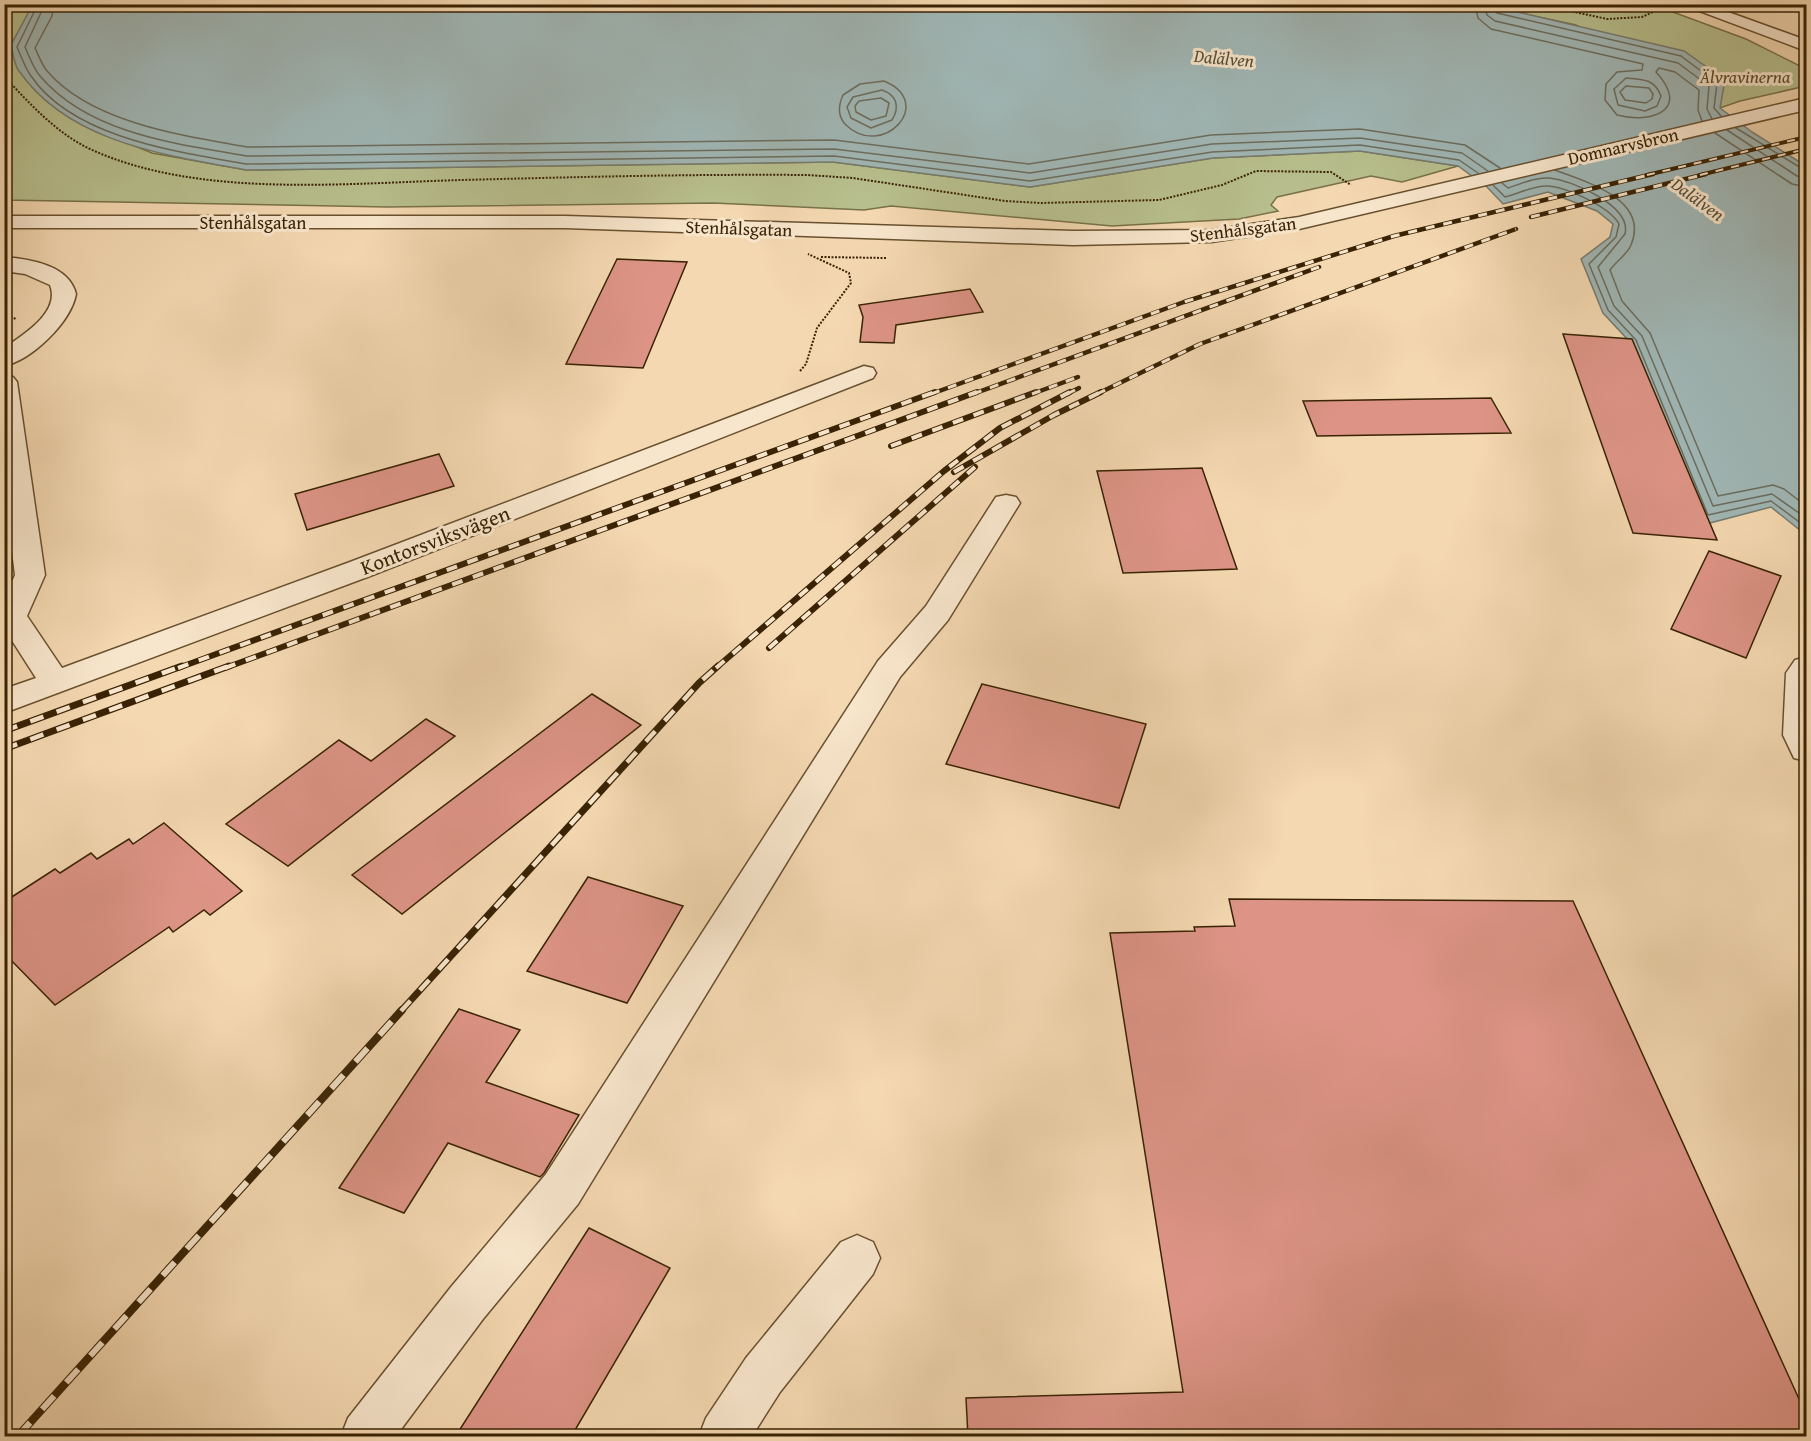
<svg xmlns="http://www.w3.org/2000/svg" width="1811" height="1441" viewBox="0 0 1811 1441" font-family="'Gentium Book Plus',serif">
  <style>
    .green { fill: #b8bf8e; stroke: #787149; stroke-width: 1.5 }
    .water { fill: #a0b7b6; stroke: #777c6f; stroke-width: 1.5 }
    .lines { fill: none; stroke-linecap: round; stroke-linejoin: round }
    .shore { stroke: #6c6d5d; stroke-width: 1.5 }
    .building { fill: #dd9486; stroke: #392304; stroke-width: 1.5 }
    .minor-casing { stroke: #68502f; stroke-width: 3 }
    .path { stroke: #392304; stroke-width: 2; stroke-dasharray: 2 1.5; stroke-linecap: butt }
    .minor { fill: #f8e6cc; fill-rule: evenodd }
    .rail-far4-casing { stroke: #392304; stroke-width: 4 }
    .rail-far3-casing { stroke: #392304; stroke-width: 4.5 }
    .rail-far2-casing { stroke: #392304; stroke-width: 6 }
    .rail-far1-casing { stroke: #392304; stroke-width: 7 }
    .rail-casing { stroke: #392304; stroke-width: 8 }
    .rail-far4 { stroke: #f8e6cc; stroke-width: 2; stroke-dasharray: 8; stroke-linecap: butt }
    .rail-far3 { stroke: #f8e6cc; stroke-width: 3; stroke-dasharray: 9; stroke-linecap: butt }
    .rail-far2 { stroke: #f8e6cc; stroke-width: 4; stroke-dasharray: 11; stroke-linecap: butt }
    .rail-far1 { stroke: #f8e6cc; stroke-width: 4.5; stroke-dasharray: 14; stroke-linecap: butt }
    .rail { stroke: #f8e6cc; stroke-width: 6; stroke-dasharray: 18; stroke-linecap: butt }
    .labels { text-anchor: middle; dominant-baseline: central; stroke-width: 6; stroke-linejoin: round; paint-order: stroke }
    .far-water-label { font-size: 18px; font-style: italic; fill: #584f39; stroke: #f8e6cc }
    .far-park-label { font-size: 18px; font-style: italic; fill: #594a26; stroke: #f8e6cc }
    .far-street-label { font-size: 18px; fill: #392304; stroke: #f8e6cc }
    .street-label { font-size: 21px; fill: #392304; stroke: #f8e6cc }
  </style>
  <rect width="100%" height="100%" fill="#f4d8b1"/>
  <filter id="stains"><feTurbulence type="fractalNoise" baseFrequency=".00333" numOctaves="4"/><feColorMatrix values="0 0 0 0 .2 0 0 0 0 .09 0 0 0 0 .02 0 0 0 .5 -.17"/></filter>
  <radialGradient id="worn" r=".72"><stop offset=".6" stop-color="#630" stop-opacity="0"/><stop offset="1" stop-color="#630" stop-opacity=".3"/></radialGradient>
  <!-- green -->
  <g class="green">
    <polygon points="5,4 33,5 11,45 108,135 152,153 246,170 833,162 1030,187 1213,158 1360,151 1458,166 1402,182 1371,176 1277,197 1271,205 1278,211 1239,219 1112,226 891,206 864,210 713,203 387,207 5,200"/>
    <polygon points="1484,5 1574,5 1606,11 1636,5 1654,5 1746,39 1806,69 1806,86 1740,101 1720,108 1576,25"/>
  </g>
  <!-- water -->
  <path class="water" d="M33,4h1451l200,47 41,29 -5,28 32,24 54,34v369l-35,-28 -65,17 -76,-182 -27,-29 -22,-54 29,-22 3,-13 -16,-13 -49,-19 -45,12 -16,-17 -29,-21 -98,-15 -147,7 -183,29 -197,-25 -587,8c-80,-15 -177,-27 -227,-99 -5,-6 -6,-18 -8,-26z"/>
  <g class="lines">
    <!-- shore -->
    <g class="shore">
      <path d="M38,4l-21,43c4,9 8,21 14,29 42,62 147,76 215,88l588,-8 196,25 182,-29 148,-7 99,15 19,13"/>
      <path d="M45,4l-20,43c4,9 8,21 15,29 49,58 137,68 207,80l587,-7 196,24 182,-29 148,-6 102,15 26,18"/>
      <path d="M54,4l-2,12 -17,32c4,8 7,18 13,24 44,51 137,64 199,75l587,-7 195,24 182,-29 149,-6 105,16 35,23"/>
      <path d="M1475,4l3,14 13,11 152,35 -1,6 -25,2 -11,12 -1,16 12,15c35,9 74,-5 39,-43l3,-4 16,4 24,18 -1,20 4,11"/>
      <polyline points="1484,4 1487,15 1495,21 1678,63 1709,86 1707,109 1712,119"/>
      <polyline points="1491,4 1497,13 1681,56 1717,83 1714,108 1721,116"/>
      <path d="M1626,78c16,1 29,1 35,18l-4,10 -12,5 -27,-6 -4,-16z"/>
      <path d="M884,81c53,22 -2,79 -38,44 -8,-8 -8,-19 -3,-30l17,-11z"/>
      <polygon points="1626,86 1649,88 1653,94 1652,99 1646,103 1625,100 1620,92"/>
      <path d="M882,90c15,5 18,17 10,30l-21,8 -20,-10 -4,-11 6,-10z"/>
      <polygon points="881,98 889,103 886,116 871,120 856,112 855,106 859,101"/>
      <polyline points="1736,128 1806,171"/>
      <polyline points="1727,130 1797,176 1806,178"/>
      <polyline points="1715,133 1792,184 1806,187"/>
      <path d="M1555,170c31,12 95,29 76,75 -4,10 -15,16 -21,25l12,31 28,32 68,163 55,-11 11,4 22,17"/>
      <path d="M1502,183l6,5c13,-4 27,-11 41,-10 23,2 83,28 76,56l-27,33 16,39 28,30 71,170 59,-12 34,24"/>
      <path d="M1493,185l12,12c13,-3 27,-11 41,-11 19,0 64,21 73,38l-3,13 -27,27 19,46 28,30 72,175 63,-14 35,26"/>
    </g>
  </g>
  <!-- building -->
  <g class="building">
    <polygon points="617,259 687,262 643,368 566,364"/>
    <polygon points="970,289 983,312 896,325 894,343 860,342 863,317 859,305"/>
    <polygon points="1563,334 1632,339 1717,540 1633,533"/>
    <polygon points="1491,398 1511,433 1317,436 1303,401"/>
    <polygon points="439,454 454,486 307,530 295,494"/>
    <polygon points="1202,468 1237,569 1123,573 1097,471"/>
    <polygon points="1709,551 1781,576 1746,658 1671,629"/>
    <polygon points="982,684 1146,724 1119,808 946,764"/>
    <polygon points="592,694 641,725 402,914 352,875"/>
    <polygon points="426,719 455,736 288,866 226,824 339,740 371,761"/>
    <polygon points="164,823 242,891 210,915 204,910 173,932 169,927 55,1005 4,953 4,902 55,869 60,873 91,853 97,859 129,839 133,844"/>
    <polygon points="588,877 683,906 627,1003 527,971"/>
    <polygon points="1229,899 1573,901 1799,1399 1806,1398 1806,1437 968,1437 966,1398 1183,1392 1110,933 1195,931 1194,927 1235,926"/>
    <polygon points="459,1009 520,1030 486,1082 579,1115 544,1173 540,1177 448,1143 404,1213 339,1188"/>
    <polygon points="589,1228 670,1268 571,1437 455,1437"/>
  </g>
  <g class="lines">
    <!-- minor casing -->
    <g class="minor-casing">
      <g id="minor">
        <polygon points="1681,4 1706,4 1806,40 1806,51"/>
        <polygon points="1806,98 1806,110 1299,229 1211,242 1073,245 565,228 4,228 4,216 565,216 1073,231 1211,230 1299,217"/>
        <path d="M4,257c26,2 65,8 72,37 -5,28 -44,66 -72,72v-18c19,-13 57,-36 46,-63l-25,-11 -21,-3z"/>
        <polygon points="864,366 873,368 876,373 873,378 370,576 4,713 4,689 36,678 4,628 4,599 15,575 4,488 4,375 13,377 17,382 45,575 27,616 62,668 350,562"/>
        <polygon points="1006,495 1016,497 1020,503 948,620 900,677 578,1204 483,1319 396,1436 341,1436 348,1418 451,1287 546,1174 878,661 926,606 996,497"/>
        <polygon points="1806,657 1806,761 1794,758 1783,735 1786,673 1795,660"/>
        <polygon points="857,1235 873,1242 880,1258 873,1274 780,1392 752,1436 699,1436 706,1418 746,1358 841,1242"/>
      </g>
    </g>
    <!-- path -->
    <g class="path">
      <polyline points="1538,4 1607,19 1642,17 1668,5"/>
      <polyline points="4,17 18,4"/>
      <path d="M4,76c25,27 52,57 86,73 109,50 255,34 372,31 115,-3 230,-6 345,-5l46,3 152,23 36,2 118,-3 63,-15 34,-14 75,1 20,13"/>
      <polyline points="821,257 886,258"/>
      <polyline points="4,314 16,319"/>
      <polyline points="800,371 806,364 817,328 851,283 849,273 808,254"/>
    </g>
    <!-- minor -->
    <use href="#minor" class="minor"/>
    <!-- rail-far4 casing -->
    <g class="rail-far4-casing">
      <g id="rail-far4">
        <polyline points="1647,175 1806,137"/>
        <polyline points="1700,175 1806,149"/>
      </g>
    </g>
    <!-- rail-far3 casing -->
    <g class="rail-far3-casing">
      <g id="rail-far3">
        <polyline points="1531,217 1706,174"/>
        <polyline points="931,394 1184,302 1394,236 1653,174"/>
        <polyline points="973,394 1319,267"/>
        <polyline points="1032,394 1078,377"/>
        <polyline points="1067,394 1079,388"/>
        <polyline points="1097,394 1200,344 1516,229"/>
      </g>
    </g>
    <!-- rail-far2 casing -->
    <g class="rail-far2-casing">
      <g id="rail-far2">
        <polyline points="891,446 1036,392"/>
        <polyline points="954,472 1054,415 1101,392"/>
        <polyline points="769,648 975,467"/>
        <polyline points="178,668 935,392"/>
        <polyline points="225,668 977,392"/>
        <polyline points="716,668 944,471 1000,428 1070,392"/>
      </g>
    </g>
    <!-- rail-far1 casing -->
    <g class="rail-far1-casing">
      <g id="rail-far1">
        <polyline points="4,731 182,666"/>
        <polyline points="4,749 229,666"/>
        <polyline points="401,1011 699,683 718,666"/>
      </g>
    </g>
    <!-- rail casing -->
    <g class="rail-casing">
      <polyline id="rail" points="18,1436 402,1010"/>
    </g>
    <!-- rail-far4 -->
    <use href="#rail-far4" class="rail-far4"/>
    <!-- rail-far3 -->
    <use href="#rail-far3" class="rail-far3"/>
    <!-- rail-far2 -->
    <use href="#rail-far2" class="rail-far2"/>
    <!-- rail-far1 -->
    <use href="#rail-far1" class="rail-far1"/>
    <!-- rail -->
    <use href="#rail" class="rail"/>
  </g>
  <g class="labels">
    <!-- far-water labels -->
    <g class="far-water-label">
      <text transform="translate(1224 58) rotate(5)">Dalälven</text>
      <text transform="translate(1698 199) rotate(36)">Dalälven</text>
    </g>
    <!-- far-park labels -->
    <g class="far-park-label">
      <text x="1745" y="76">Älvravinerna</text>
    </g>
    <!-- far-street labels -->
    <g class="far-street-label">
      <text transform="translate(1623 146) rotate(-13)">Domnarvsbron</text>
      <text x="253" y="222">Stenhålsgatan</text>
      <text transform="translate(739 228) rotate(2)">Stenhålsgatan</text>
      <text transform="translate(1243 229) rotate(-7)">Stenhålsgatan</text>
    </g>
    <!-- street labels -->
    <g class="street-label">
      <text transform="translate(435 540) rotate(-21)">Kontorsviksvägen</text>
    </g>
  </g>
  <!-- margin -->
  <rect width="1811" height="1441" fill="none" stroke="#f4d8b1" stroke-width="24"/>
  <rect x="6" y="6" width="1799" height="1429" fill="none" stroke="#392304" stroke-width="3"/>
  <rect x="12" y="12" width="1787" height="1417" fill="none" stroke="#392304" stroke-width="1.5"/>
  <rect width="100%" height="100%" filter="url(#stains)"/>
  <rect width="100%" height="100%" fill="url(#worn)"/>
</svg>
